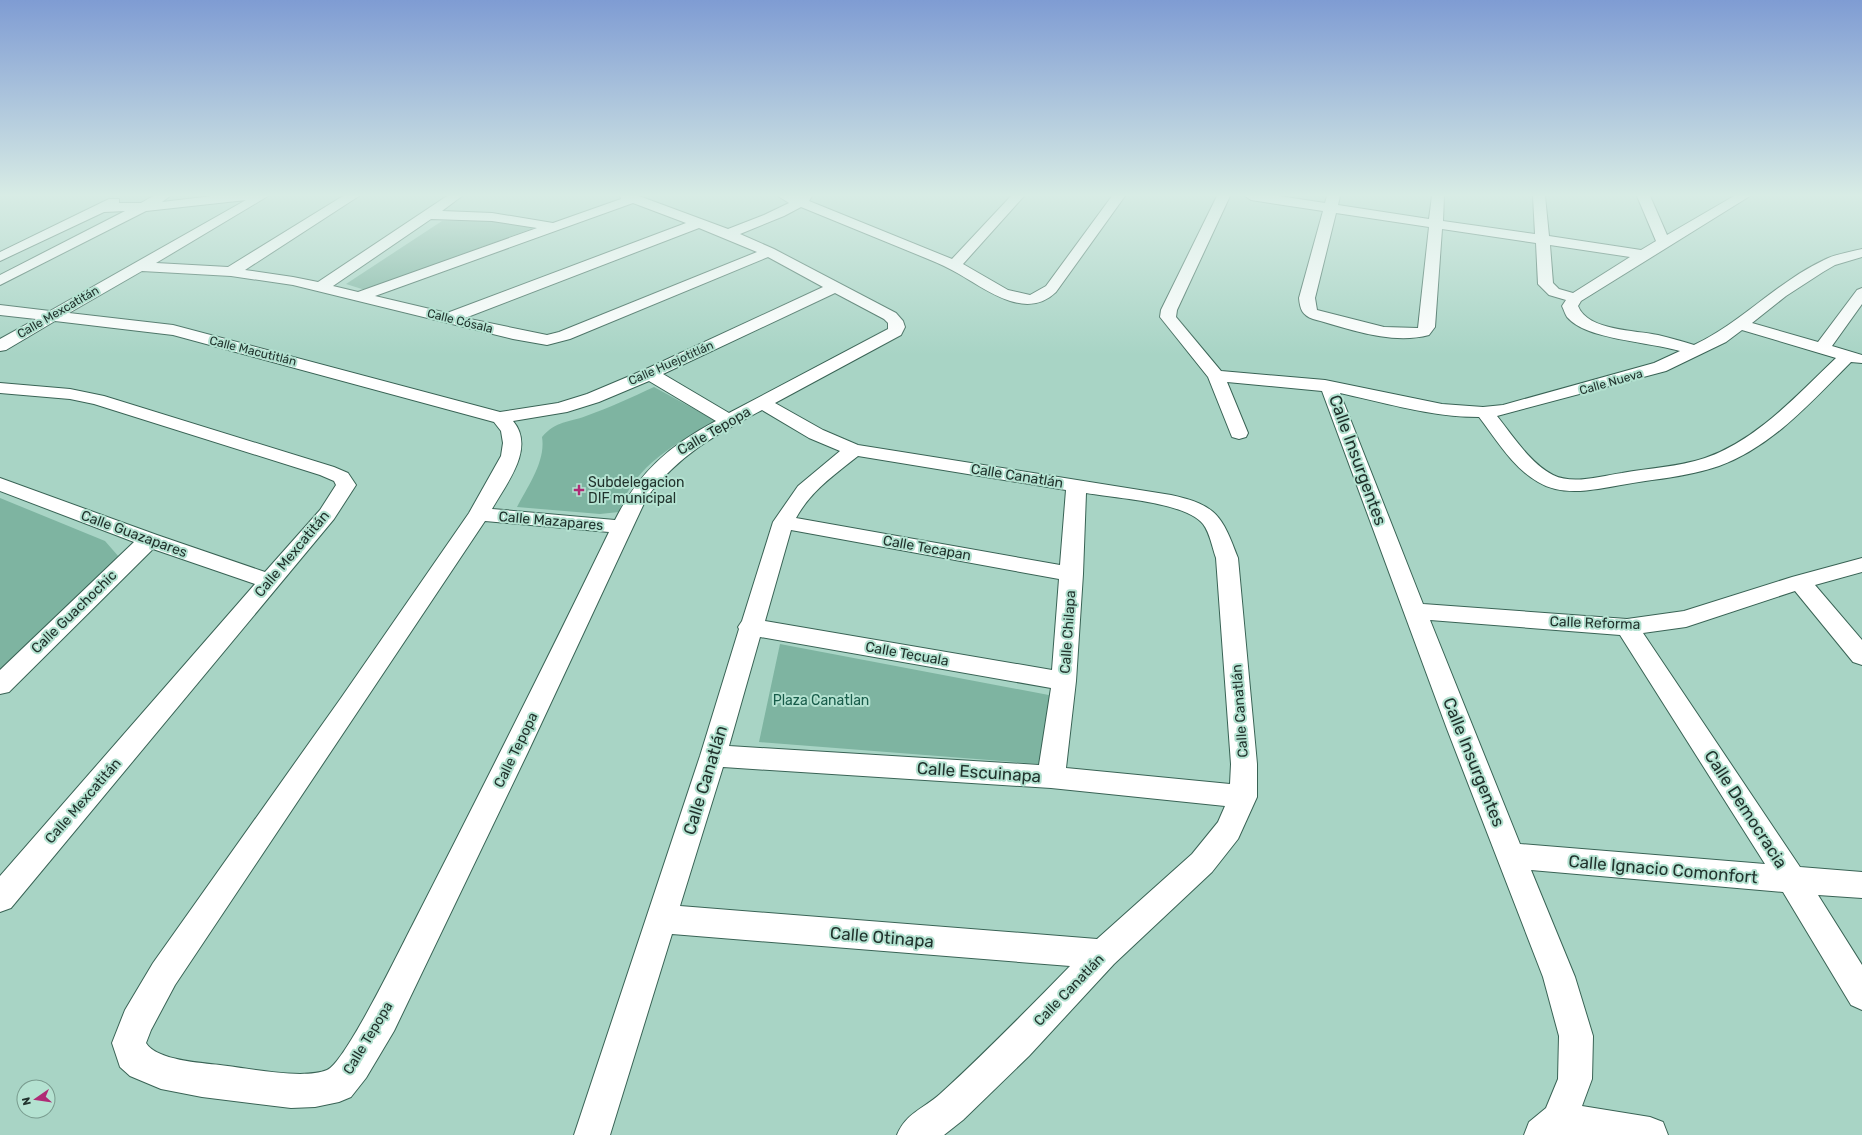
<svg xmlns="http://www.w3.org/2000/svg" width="1862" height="1135" viewBox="0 0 1862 1135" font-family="Rubik,sans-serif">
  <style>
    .green { fill: #7eb4a1 }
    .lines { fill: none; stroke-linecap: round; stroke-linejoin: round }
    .minor-casing { stroke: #396355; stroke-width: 2 }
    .minor { fill: #fff; fill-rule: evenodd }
    .poi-dot { fill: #af2b75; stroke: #b4e2d1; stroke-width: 1.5 }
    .labels { text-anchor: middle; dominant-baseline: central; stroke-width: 4; stroke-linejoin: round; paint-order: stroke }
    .far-street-label { font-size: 12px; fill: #21332d; stroke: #b4e2d1 }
    .street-label { font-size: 14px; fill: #21332d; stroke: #b4e2d1 }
    .poi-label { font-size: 14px; fill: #21332d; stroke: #b4e2d1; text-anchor: start }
    .park-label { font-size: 14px; fill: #185c4a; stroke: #b4e2d1 }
    .near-street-label { font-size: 17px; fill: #21332d; stroke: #b4e2d1 }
  </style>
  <rect width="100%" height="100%" fill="#a8d4c5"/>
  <!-- green -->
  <g class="green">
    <polygon points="442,221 495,221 533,228 365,290 346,284"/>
    <path d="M654,387l62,34c-41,23 -82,44 -97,91l-19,2 -83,-7c11,-21 29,-46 25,-70 15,-17 26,-14 44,-21 23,-8 46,-19 68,-29z"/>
    <polygon points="0,498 105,541 119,557 0,672"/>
    <polygon points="780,644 1054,696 1039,764 759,742"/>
  </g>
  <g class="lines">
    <!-- minor casing -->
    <g class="minor-casing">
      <g id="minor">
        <path d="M153,196h17l-8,6 50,-6h56l-112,67 72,4 115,-71h16l-114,74 48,7 25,5 129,-86h15l-20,15 50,2 61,10 68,-24 -1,-3h19l89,33 36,-14 25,-12 -11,-7h34l-3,5 143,58 59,-63h13l-61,68 45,26 22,5 16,-9 66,-90h13l-69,96c-30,29 -69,-2 -97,-18 -10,-6 -21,-11 -31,-15l-127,-52 -17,9 -44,18 34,15 122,64 7,8 2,6 -4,8 -126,68 48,27 35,15 313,50c46,10 51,21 67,63l19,206v33l-19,42 -26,33 -98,92 -85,92 -66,64 -19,15h-47c9,-22 26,-26 43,-41 45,-41 87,-84 130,-128l-398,-32 -62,201h-36l126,-379 39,-127 -1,-2 4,-6 31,-99 25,-36 42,-35 -31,-13 -47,-28c-48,26 -81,43 -115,87l-119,255 -134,279 -28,47 -15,19 -12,5 -24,5 -24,1 -89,-11 -41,-8 -31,-13 -10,-9 -8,-24 13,-33 28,-47 188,-265 128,-185 32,-57 2,-13 -2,-12 -7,-9 -321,-87 -118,-14 -49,29 -6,1v-12l36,-20 -36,-4v-10l50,6 196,-111 -100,11 -146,74v-10l125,-64 -21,1 -104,49v-9l109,-53h10v4h22zM633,203l53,20 -239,90 -72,-17zM431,219l61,2 45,7 -179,64 -25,-6zM699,228l58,24 -198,80 -12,3 -82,-17zM768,257l55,30 -179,83 -57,24 -29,9 -58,9 -327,-87 -104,-12 73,-42 89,5 62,9 220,54 34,6 23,-6zM835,293l49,26 4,4v6l-159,84 -66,-39zM649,381l67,40c-47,25 -77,51 -101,99l-123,-11c14,-25 44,-61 21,-88l54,-9 32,-10zM858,456l208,34 -6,75 -264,-47c14,-26 39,-44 62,-62zM1086,493c27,5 100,9 117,31 7,9 9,23 13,34l15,206 -1,20 -164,-16 10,-87 7,-107zM485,521l124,11c-64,132 -130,263 -197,394 -12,23 -67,137 -85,144 -24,10 -80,-2 -107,-5 -19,-2 -64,-5 -74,-22l5,-13 24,-45zM791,530l268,49 -7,91 -287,-49zM760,637l291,51 -12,77 -310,-19zM723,767l328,21 174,18 -7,16 -26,32 -95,85 -417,-33z"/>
        <path d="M1217,196h13l-53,114 -1,7 45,54 104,9 117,24 41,3 20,-2 151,-42 26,-12c-29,-9 -94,-11 -113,-34 -2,-3 -3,-7 -5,-11l4,-6 -17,-5 -11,-11 -2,-41 -94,-14 -7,98 -6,8c-38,10 -79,-6 -116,-16 -11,-4 -13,-10 -14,-21l24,-87 -72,-11 -6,-4h34l46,7 2,-7h13l-2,9 91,14 3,-23h12l-1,25 92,13 -2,-38h12l4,40 92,14 15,-9 -19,-45h13l17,39 67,-39h16l-169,105 -3,5c10,25 57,24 80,29 12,3 24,6 36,10 47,-22 83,-63 130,-85 11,-6 26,-8 38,-11v8l-27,8 -12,7 -37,24 -34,27 66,19 39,-52 5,-2v16l-30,42 30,9v8l-11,-1c-39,39 -79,85 -132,104 -32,11 -66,13 -98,19 -27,5 -59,12 -83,-3 -25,-14 -42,-43 -59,-65 -48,0 -93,-14 -139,-24l83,211 204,15 57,-8 108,-34 70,-19v14l-47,13 47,55v25l-9,-3 -58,-71 -109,36 -43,6 157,234 62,5v26l-44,-3 44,70v45l-11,-5 -68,-113 -252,-22 44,107 18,59 -1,43 -10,27 68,11 13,5 5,13h-144l5,-13 17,-14 12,-29 1,-43 -16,-59 -96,-248 -125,-338 -95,-9 21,51 -2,4 -7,2 -7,-2 -24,-60 -48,-60 1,-7zM1336,213l93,14 -11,101 -34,-1 -67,-17 -2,-12zM1550,245l80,12 -57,36 -14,-4 -6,-6zM1742,330l94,28c-39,37 -79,82 -131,100 -27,9 -56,10 -83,15 -21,3 -49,12 -69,2 -23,-12 -40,-39 -56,-59l169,-45 60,-29zM1430,620l190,15 145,229 -245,-20z"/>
        <polygon points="0,383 70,389 104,396 334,467 348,473 356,485 334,519 11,908 0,912 0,876 255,584 153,549 9,692 0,694 0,670 134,542 0,491 0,478 157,535 265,572 320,510 336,485 334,481 320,475 94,404 70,399 0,393"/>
      </g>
    </g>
    <!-- minor -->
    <use href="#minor" class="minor"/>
  </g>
  <!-- sky -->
  <linearGradient id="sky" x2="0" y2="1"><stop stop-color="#7f9cd3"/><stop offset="0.55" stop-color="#d8ece5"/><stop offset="1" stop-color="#d8ece5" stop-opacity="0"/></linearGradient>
  <rect width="1862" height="355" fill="url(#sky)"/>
  <!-- markers -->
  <path class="poi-dot" d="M577 484h4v4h4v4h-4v4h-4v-4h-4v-4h4z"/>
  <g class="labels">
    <!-- far-street labels -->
    <g class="far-street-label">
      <text transform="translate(58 312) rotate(-30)">Calle Mexcatitán</text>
      <text transform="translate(460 321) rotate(14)">Calle Cósala</text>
      <text transform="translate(253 351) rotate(14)">Calle Macutitlán</text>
      <text transform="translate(671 363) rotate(-24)">Calle Huejotitlán</text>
      <text transform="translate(1611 382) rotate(-16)">Calle Nueva</text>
    </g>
    <!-- street labels -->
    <g class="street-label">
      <text transform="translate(714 431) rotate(-30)">Calle Tepopa</text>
      <text transform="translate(1017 476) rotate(9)">Calle Canatlán</text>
      <text transform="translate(551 521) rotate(5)">Calle Mazapares</text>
      <text transform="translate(134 534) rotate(20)">Calle Guazapares</text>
      <text transform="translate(927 548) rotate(10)">Calle Tecapan</text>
      <text transform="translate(292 554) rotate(-50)">Calle Mexcatitán</text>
      <text transform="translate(74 612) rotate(-44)">Calle Guachochic</text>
      <text transform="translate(1595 623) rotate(2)">Calle Reforma</text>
      <text transform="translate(1068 632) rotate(-86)">Calle Chilapa</text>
      <text transform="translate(907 654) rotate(10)">Calle Tecuala</text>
      <text transform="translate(1240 711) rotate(-94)">Calle Canatlán</text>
      <text transform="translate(516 750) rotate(-64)">Calle Tepopa</text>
      <text transform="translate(83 801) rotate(-49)">Calle Mexcatitán</text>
      <text transform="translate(1069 990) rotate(-46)">Calle Canatlán</text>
      <text transform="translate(368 1038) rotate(-59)">Calle Tepopa</text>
    </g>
    <!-- poi labels -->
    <g class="poi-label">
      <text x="588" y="482">Subdelegacion<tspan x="588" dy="16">DIF municipal</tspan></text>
    </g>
    <!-- park labels -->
    <g class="park-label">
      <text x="821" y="700">Plaza Canatlan</text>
    </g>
    <!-- near-street labels -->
    <g class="near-street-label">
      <text transform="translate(1358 460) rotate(70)">Calle Insurgentes</text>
      <text transform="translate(1474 762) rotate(68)">Calle Insurgentes</text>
      <text transform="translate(979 772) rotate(4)">Calle Escuinapa</text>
      <text transform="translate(705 780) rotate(-73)">Calle Canatlán</text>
      <text transform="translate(1746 809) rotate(57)">Calle Democracia</text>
      <text transform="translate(1663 869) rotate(5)">Calle Ignacio Comonfort</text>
      <text transform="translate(882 937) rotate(5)">Calle Otinapa</text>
    </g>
  </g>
  <!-- north arrow -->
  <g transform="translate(36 1099) rotate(257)"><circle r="19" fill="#b4e2d1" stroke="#799c8f"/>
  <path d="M0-3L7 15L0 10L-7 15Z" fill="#af2b75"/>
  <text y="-6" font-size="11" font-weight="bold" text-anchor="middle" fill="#21332d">N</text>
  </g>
</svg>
